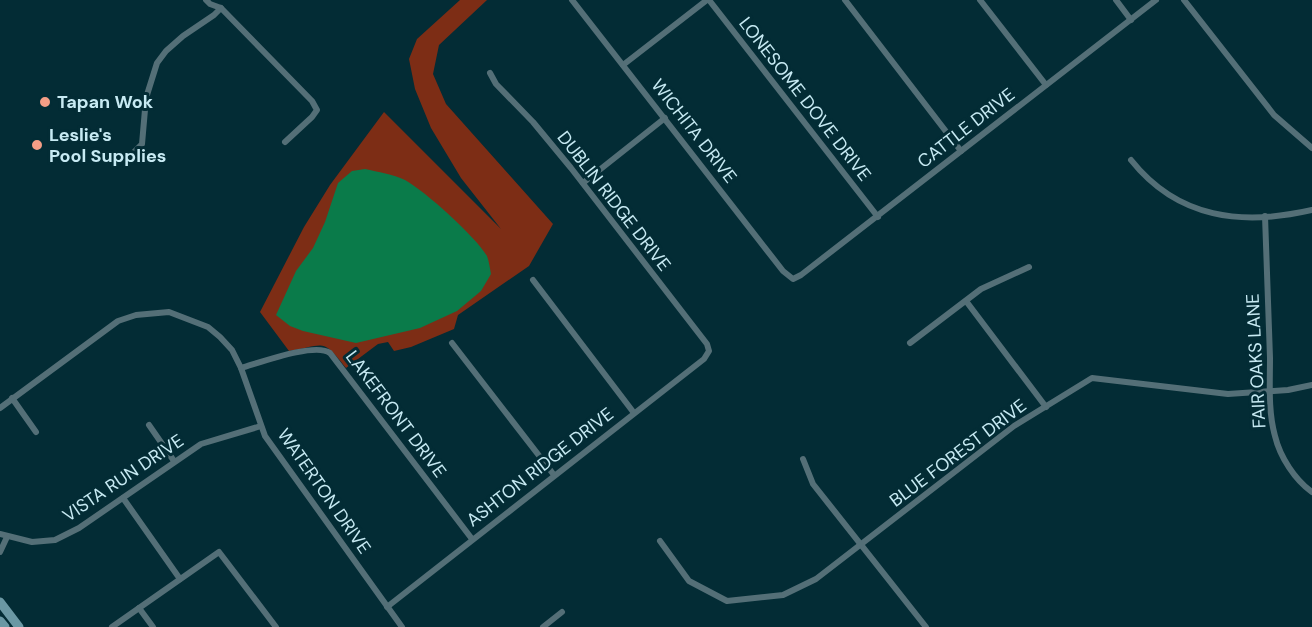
<svg xmlns="http://www.w3.org/2000/svg" width="1312" height="627" viewBox="0 0 1312 627" font-family="'DM Sans',sans-serif">
  <style>
    .green { fill: #7d2d15 }
    .water { fill: #0a7b4a }
    .lines { fill: none; stroke-linecap: round; stroke-linejoin: round }
    .minor { stroke: #546f77; stroke-width: 6 }
    .secondary { stroke: #6b98a4; stroke-width: 9 }
    .poi-dot { fill: #f49e86; stroke: #032c35; stroke-width: 2 }
    .labels { text-anchor: middle; dominant-baseline: central; stroke-width: 6; stroke-linejoin: round; paint-order: stroke }
    .street-label { font-size: 18px; fill: #c7eaf3; stroke: #032c35 }
    .poi-label { font-size: 18px; font-weight: bold; fill: #c7eaf3; stroke: #032c35; text-anchor: start }
  </style>
  <rect width="100%" height="100%" fill="#032c35"/>
  <!-- green -->
  <path class="green" d="M460,0h27l-48,45 -6,29 13,30 107,120 -24,42 -71,49 -4,14 -43,18 -17,4 -6,-9 -10,2 -32,24c-24,-31 -21,-23 -57,-17l-29,-39 44,-85 26,-42 54,-73 117,117 -40,-51 -30,-50 -16,-39 -6,-30 8,-20z"/>
  <!-- water -->
  <path class="water" d="M365,169c13,3 28,5 40,11 20,11 71,57 82,76 2,5 3,13 4,18l-10,17 -24,20 -37,17 -64,15 -53,-12 -13,-5 -14,-11 20,-44 17,-23 12,-26 13,-39 14,-12z"/>
  <g class="lines">
    <!-- minor -->
    <g class="minor">
      <polyline points="206,0 210,4 221,8 312,101 317,110 312,117 285,142"/>
      <polyline points="572,0 783,271 793,279 801,275 1156,0"/>
      <polyline points="709,0 878,217"/>
      <polyline points="845,0 961,151"/>
      <polyline points="980,0 1046,85"/>
      <polyline points="1116,0 1131,20"/>
      <polyline points="1184,0 1274,115 1312,148"/>
      <polyline points="623,65 707,0"/>
      <polyline points="132,154 142,144 146,98 157,63 166,51 183,36 214,15 221,8"/>
      <path d="M1131,160c47,59 111,66 181,50"/>
      <polyline points="583,183 665,118"/>
      <path d="M1265,216c2,47 3,95 5,142 0,26 -2,53 5,78 5,21 20,44 37,56"/>
      <polyline points="533,280 634,413"/>
      <polyline points="966,301 1046,407"/>
      <polyline points="452,343 554,475"/>
      <polyline points="910,343 981,289 1029,267"/>
      <path d="M241,368c18,-5 74,-26 89,-15l142,186"/>
      <polyline points="12,398 36,432"/>
      <polyline points="0,408 118,321 136,315 169,312 208,327 220,337 232,350 241,368 265,436 402,627"/>
      <polyline points="149,425 174,461"/>
      <polyline points="803,459 813,484 926,627"/>
      <polyline points="123,498 180,579"/>
      <polyline points="0,534 32,542 55,540 79,528 201,444 261,426"/>
      <polyline points="660,541 689,581 727,601 783,595 816,579 1014,426 1092,378 1228,394 1288,390 1312,385"/>
      <polyline points="0,552 7,537"/>
      <polyline points="387,607 704,359 709,351 707,344 571,168 533,122 496,84 490,73"/>
      <polyline points="139,608 153,627"/>
      <polyline points="112,627 219,552 276,627"/>
      <polyline points="543,627 562,612"/>
    </g>
    <!-- secondary -->
    <g class="secondary">
      <polyline points="0,602 19,627"/>
      <polyline points="0,621 5,627"/>
    </g>
  </g>
  <!-- markers -->
  <g class="poi-dot">
    <circle cx="45" cy="102" r="6"/>
    <circle cx="37" cy="145" r="6"/>
  </g>
  <g class="labels">
    <!-- street labels -->
    <g class="street-label">
      <text transform="translate(805 99) rotate(52)">LONESOME DOVE DRIVE</text>
      <text transform="translate(966 128) rotate(-38)">CATTLE DRIVE</text>
      <text transform="translate(694 131) rotate(52)">WICHITA DRIVE</text>
      <text transform="translate(614 201) rotate(52)">DUBLIN RIDGE DRIVE</text>
      <text transform="translate(1256 361) rotate(-93)">FAIR OAKS LANE</text>
      <text transform="translate(396 414) rotate(53)">LAKEFRONT DRIVE</text>
      <text transform="translate(958 453) rotate(-37)">BLUE FOREST DRIVE</text>
      <text transform="translate(540 467) rotate(-38)">ASHTON RIDGE DRIVE</text>
      <text transform="translate(123 478) rotate(-34)">VISTA RUN DRIVE</text>
      <text transform="translate(324 491) rotate(55)">WATERTON DRIVE</text>
    </g>
    <!-- poi labels -->
    <g class="poi-label">
      <text x="57" y="102">Tapan Wok</text>
      <text x="49" y="135">Leslie's<tspan x="49" dy="21">Pool Supplies</tspan></text>
    </g>
  </g>
</svg>
